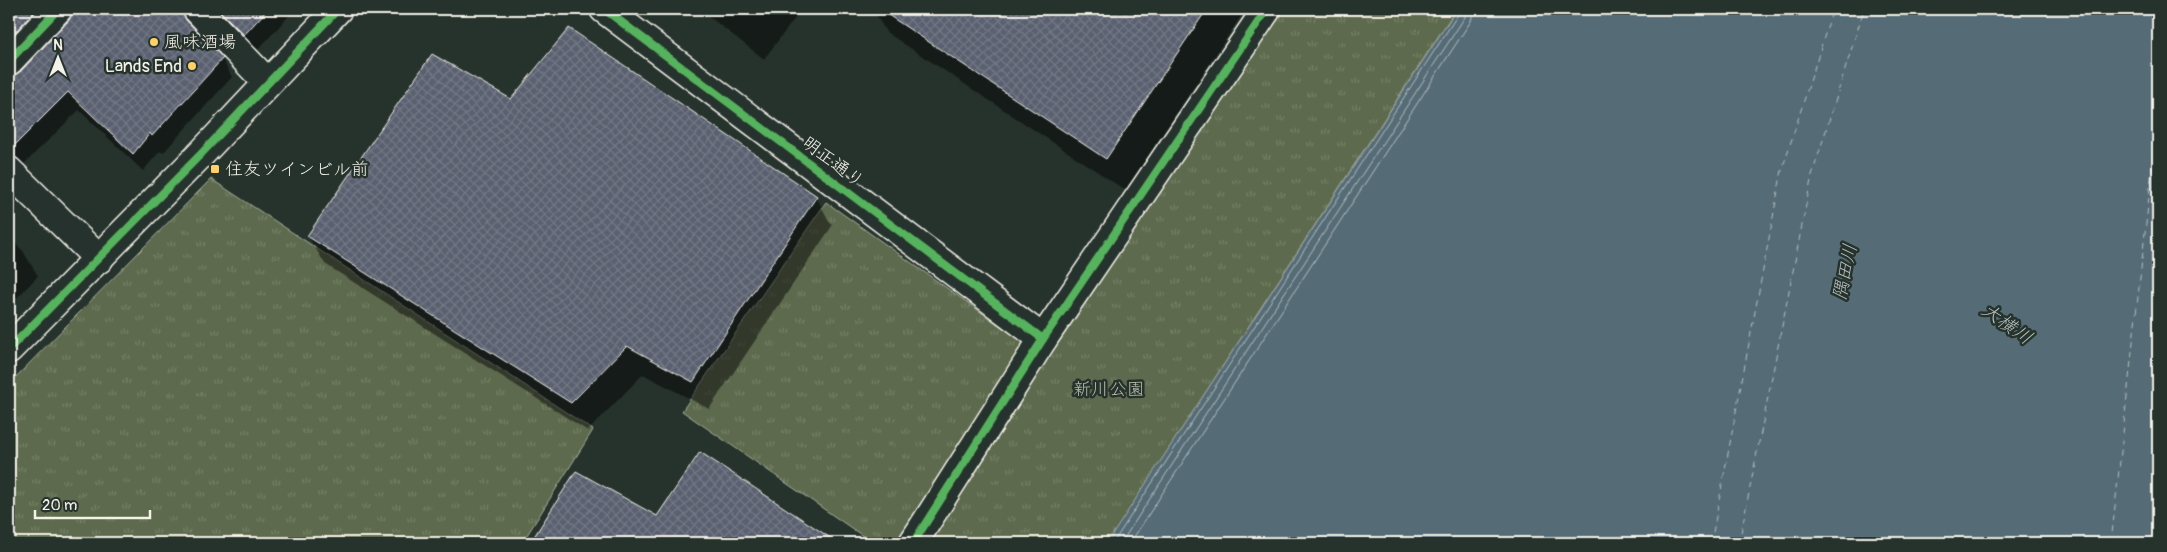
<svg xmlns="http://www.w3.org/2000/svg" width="2167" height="552" viewBox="0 0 2167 552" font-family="Pangolin,'Klee One',sans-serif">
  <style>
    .grass { fill: url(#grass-tufts); stroke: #a8ae9a }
    .water { fill: #546c77; stroke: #94a1a4 }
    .shadow { fill: #0007 }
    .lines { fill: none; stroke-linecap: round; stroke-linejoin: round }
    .shore { stroke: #b4bcbb; stroke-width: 1 }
    .ferry { stroke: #b4bcbb; stroke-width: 1; stroke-dasharray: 6 5; stroke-linecap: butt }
    .building { fill: url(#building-cross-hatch); stroke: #f4f1e8 }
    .street-casing { stroke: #f4f1e8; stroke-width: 31 }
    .secondary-casing { stroke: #f4f1e8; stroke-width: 31 }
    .street { stroke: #26332d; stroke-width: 28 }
    .secondary { stroke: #26332d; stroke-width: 28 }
    .cycleway-casing { stroke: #26332d; stroke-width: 11 }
    .cycleway { stroke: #56b35d; stroke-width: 8 }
    .poi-dot { fill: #ffd166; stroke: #26332d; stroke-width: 2 }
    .labels { text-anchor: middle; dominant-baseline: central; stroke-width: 5; stroke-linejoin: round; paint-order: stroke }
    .poi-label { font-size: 18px; fill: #f4f1e8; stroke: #26332d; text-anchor: start }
    .street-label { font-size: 18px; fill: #f4f1e8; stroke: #26332d }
    .park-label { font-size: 18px; fill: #b8bbaa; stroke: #26332d }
    .water-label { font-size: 19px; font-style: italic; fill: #b4bcbb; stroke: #26332d }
  </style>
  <defs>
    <pattern id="grass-tufts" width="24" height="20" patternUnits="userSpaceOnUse" patternTransform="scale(1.25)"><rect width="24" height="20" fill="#5d6b4d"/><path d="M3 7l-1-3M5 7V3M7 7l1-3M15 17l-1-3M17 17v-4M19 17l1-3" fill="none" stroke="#758167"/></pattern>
    <pattern id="building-cross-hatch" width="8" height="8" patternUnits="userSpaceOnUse" patternTransform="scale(1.25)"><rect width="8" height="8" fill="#5a616f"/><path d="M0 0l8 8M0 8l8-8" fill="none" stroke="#727884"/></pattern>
  </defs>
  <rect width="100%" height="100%" fill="#26332d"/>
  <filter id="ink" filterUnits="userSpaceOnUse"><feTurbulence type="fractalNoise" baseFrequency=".02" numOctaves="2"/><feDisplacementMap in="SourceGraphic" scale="10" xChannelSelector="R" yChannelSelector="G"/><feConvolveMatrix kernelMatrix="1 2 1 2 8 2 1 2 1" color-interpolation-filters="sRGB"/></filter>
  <g filter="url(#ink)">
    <!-- grass -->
    <g class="grass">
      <polygon points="1267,9 1456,9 1107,543 911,543"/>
      <polygon points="211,179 593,430 522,543 9,543 9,384"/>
      <polygon points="826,202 1024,343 895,543 873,543 682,411"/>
    </g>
    <!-- water -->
    <polygon class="water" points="1457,9 2158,9 2158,543 1107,543"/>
    <!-- shadow -->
    <g class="shadow">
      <polygon points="9,9 295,9 255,53 192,23 192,28 222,59 232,77 163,153 160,151 143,171 79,110 24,164 9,149 9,77 14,77 21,73 70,20 73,12 65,12 9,67"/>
      <polygon points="699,9 802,9 764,59"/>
      <polygon points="873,9 1246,9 1125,190 886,32"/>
      <polygon points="569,30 816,197 832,226 709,409 643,374 588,431 325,264 308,236 511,101"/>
      <polygon points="9,237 23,251 38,276 9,306"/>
      <polygon points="701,453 836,543 531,543 577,473 657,518"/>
    </g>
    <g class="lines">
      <!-- shore -->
      <g class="shore">
        <polyline points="1113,543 1459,13 1460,9"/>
        <polyline points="1121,543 1465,17 1467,9"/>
        <polyline points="1130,543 1471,21 1474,9"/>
      </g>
      <!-- ferry -->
      <g class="ferry">
        <polyline points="1711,543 1782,170 1833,9"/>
        <polyline points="1739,543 1812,175 1864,9"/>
        <polyline points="2111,543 2158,114"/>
      </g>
    </g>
    <!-- building -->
    <g class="building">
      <polygon points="9,9 37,9 9,38"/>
      <polygon points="73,9 182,9 186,20 223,58 152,136 150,133 133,154 68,92 9,151 9,76 20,72 69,20"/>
      <polygon points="218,9 268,9 244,35"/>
      <polygon points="879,9 1207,9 1106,159"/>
      <polygon points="569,28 817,196 693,382 627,346 571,403 307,236 432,54 511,99"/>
      <polygon points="700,452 838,543 530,543 576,471 657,516"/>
    </g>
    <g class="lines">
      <!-- street casing -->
      <g class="street-casing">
        <g id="street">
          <polyline points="197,9 267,82"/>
          <polyline points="9,61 58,9"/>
          <polyline points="9,171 99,259"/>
          <polyline points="913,543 1043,339 1267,9"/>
        </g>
      </g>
      <!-- secondary casing -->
      <g class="secondary-casing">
        <g id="secondary">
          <polyline points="604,9 1043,339"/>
          <polyline points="9,349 201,154 338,9"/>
        </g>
      </g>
      <!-- street -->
      <use href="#street" class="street"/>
      <!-- secondary -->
      <use href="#secondary" class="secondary"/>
      <!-- cycleway casing -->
      <g class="cycleway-casing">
        <g id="cycleway">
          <polyline points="604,9 1043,339"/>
          <polyline points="9,61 58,9"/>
          <polyline points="9,349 201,154 338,9"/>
          <polyline points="913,543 1043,339 1267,9"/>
        </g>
      </g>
      <!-- cycleway -->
      <use href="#cycleway" class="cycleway"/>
    </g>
  </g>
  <!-- markers -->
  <g class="poi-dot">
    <circle cx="154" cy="42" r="5"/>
    <circle cx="192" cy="66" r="5"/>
    <rect x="210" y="164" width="10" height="10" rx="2.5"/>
  </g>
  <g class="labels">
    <!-- poi labels -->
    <g class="poi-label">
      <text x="164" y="42">風味酒場</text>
      <text x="182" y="66" text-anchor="end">Lands End</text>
      <text x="225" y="169">住友ツインビル前</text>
    </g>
    <!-- street labels -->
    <g class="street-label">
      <text transform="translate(833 162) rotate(37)">明正通り</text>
    </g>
    <!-- park labels -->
    <g class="park-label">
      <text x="1109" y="389">新川公園</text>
    </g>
    <!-- water labels -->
    <g class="water-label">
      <text transform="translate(1845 272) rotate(-78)">隅田川</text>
      <text transform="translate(2007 324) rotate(35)">大横川</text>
    </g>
  </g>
  <!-- margin -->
  <rect width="2167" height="552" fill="none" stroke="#26332d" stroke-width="30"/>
  <rect x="15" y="15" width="2137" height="522" fill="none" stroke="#f4f1e8" stroke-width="2" filter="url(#ink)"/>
  <!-- north arrow -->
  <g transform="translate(58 58)" stroke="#26332d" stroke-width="4" paint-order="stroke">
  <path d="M0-4L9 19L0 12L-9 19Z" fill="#f4f1e8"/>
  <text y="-8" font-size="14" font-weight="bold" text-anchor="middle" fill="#f4f1e8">N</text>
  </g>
  <!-- scale -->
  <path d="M35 510v8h115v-8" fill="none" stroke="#f4f1e8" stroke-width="2.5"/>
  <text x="42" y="510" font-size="15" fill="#f4f1e8" stroke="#26332d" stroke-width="4" paint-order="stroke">20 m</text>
</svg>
